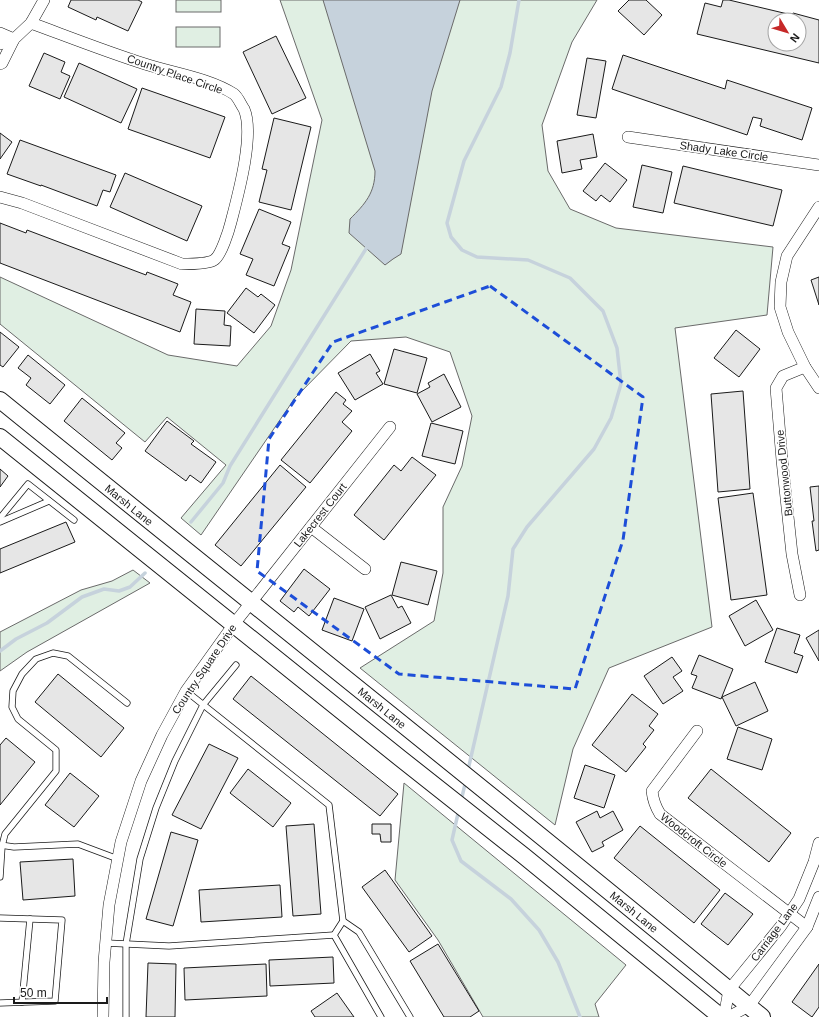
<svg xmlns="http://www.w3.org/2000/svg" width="819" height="1017" viewBox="0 0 819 1017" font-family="Helvetica,sans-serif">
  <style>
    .green { fill: #e0efe3; stroke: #6a6a6a }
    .water { fill: #c6d2dc; stroke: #6a6a6a }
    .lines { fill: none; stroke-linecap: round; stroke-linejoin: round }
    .stream { stroke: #c6d2dc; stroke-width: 3.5 }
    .building { fill: #e6e6e6; stroke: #1a1a1a; fill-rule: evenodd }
    .service-casing { stroke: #1a1a1a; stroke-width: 7 }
    .minor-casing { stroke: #1a1a1a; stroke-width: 12 }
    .secondary-casing { stroke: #1a1a1a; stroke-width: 18 }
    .service { stroke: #fff; stroke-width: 5.5 }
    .minor { stroke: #fff; stroke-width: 11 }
    .secondary { stroke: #fff; stroke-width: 16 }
    .marked { fill: none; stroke: #1d4ed8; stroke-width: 3; stroke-dasharray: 8 5; stroke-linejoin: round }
    .labels { text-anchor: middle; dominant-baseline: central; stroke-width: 3; stroke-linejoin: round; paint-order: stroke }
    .street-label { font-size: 11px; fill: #1a1a1a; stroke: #fff }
  </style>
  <rect width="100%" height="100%" fill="#fff"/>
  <!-- green -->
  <g class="green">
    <rect x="176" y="0" width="45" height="12"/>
    <polygon points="280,0 597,0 572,42 542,125 548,171 570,209 616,228 773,247 767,315 675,328 712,627 609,668 573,749 555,825 360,668 434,621 443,573 443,507 462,466 472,416 450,352 406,337 351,341 295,398 201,535 181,518 226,465 167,417 145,442 0,324 0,277 168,355 237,366 271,326 291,270 322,120"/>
    <rect x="176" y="27" width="44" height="20"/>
    <polygon points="133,570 150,583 27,652 0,671 0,632 81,590 112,581"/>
    <polygon points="404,783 626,965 595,1004 599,1017 483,1017 438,940 395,880"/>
  </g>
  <!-- water -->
  <path class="water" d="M323,0h137l-28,91 -31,163 -8,5 -8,6 -36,-32 1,-14c15,-15 25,-26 25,-48z"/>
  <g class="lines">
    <!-- stream -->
    <g class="stream">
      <polyline points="191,522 223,483 230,466 369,244"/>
      <polyline points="0,651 16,639 47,623 82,597 104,589 119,591 130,587 145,573"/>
      <polyline points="468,770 508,596 513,549 527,527 594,449 611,418 621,384 617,348 603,311 570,278 528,260 477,257 462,250 451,237 447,223 464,161 501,87 510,53 519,0"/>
      <polyline points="461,801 466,780"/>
      <polyline points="459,809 452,840 461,861 511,899 539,930 558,962 580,1017"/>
    </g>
  </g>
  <!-- building -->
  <g class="building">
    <polygon points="71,0 138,0 142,2 128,31 97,17 96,20 68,7"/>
    <polygon points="629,0 646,0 662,15 644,35 618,11"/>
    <path d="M723,0h6l63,15 1,-2 26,7v43l-122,-29 8,-31 16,4zM775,20h24v24h-24z"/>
    <polygon points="276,36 306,98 272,114 243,52"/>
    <polygon points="44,53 65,62 61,72 70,76 60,99 29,86"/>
    <polygon points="623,55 725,89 727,80 812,108 802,140 760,126 762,119 753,117 747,135 612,89"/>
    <polygon points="587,58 606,61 596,118 577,115"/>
    <polygon points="79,63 137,89 121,123 64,97"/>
    <polygon points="142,88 225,117 210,158 128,129"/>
    <polygon points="274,118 311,127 291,210 259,202 267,170 262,169"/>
    <polygon points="0,133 12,142 0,159"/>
    <polygon points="593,134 597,157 580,160 582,169 562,173 557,141"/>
    <polygon points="20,140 116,175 110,192 103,190 97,206 41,185 41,186 7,174"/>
    <polygon points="605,163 627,180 610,202 601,195 596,201 583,191"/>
    <polygon points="642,165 672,172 663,213 633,207"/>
    <polygon points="683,166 782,190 773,226 674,203"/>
    <polygon points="125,173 202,206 187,241 110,207"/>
    <polygon points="259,209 291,222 282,244 290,247 274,286 246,275 253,259 240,254"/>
    <polygon points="0,223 26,233 27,230 146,275 147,272 178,284 173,295 191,302 180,332 0,263"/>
    <polygon points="819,277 819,305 811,280"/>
    <polygon points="246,288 258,297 261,294 275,305 254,333 227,313"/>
    <polygon points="196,309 225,311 224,325 231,326 230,346 194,344"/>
    <polygon points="736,330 760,349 739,377 714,358"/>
    <polygon points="0,332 19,347 3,367 0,365"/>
    <polygon points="394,349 427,358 417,393 384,384"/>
    <polygon points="370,354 380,371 376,373 383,384 355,400 338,373"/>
    <polygon points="28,355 65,385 50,404 26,385 31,378 18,368"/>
    <polygon points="444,374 461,407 432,422 417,394 430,387 428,383"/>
    <polygon points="743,391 750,489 718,492 711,394"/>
    <polygon points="336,392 346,400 343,404 352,411 342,422 352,431 310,483 281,460"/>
    <polygon points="82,398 125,433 116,443 122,448 112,460 64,421"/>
    <polygon points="167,421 194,441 191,444 216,462 201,483 190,475 186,481 145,451"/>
    <polygon points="431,423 463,431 455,464 422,456"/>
    <polygon points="412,457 436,475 384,540 354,515 394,465 401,471"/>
    <polygon points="280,465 306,487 241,566 215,545"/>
    <polygon points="0,469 8,476 0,487"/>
    <polygon points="819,486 819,550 816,551 812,521 814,521 810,487"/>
    <polygon points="753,493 767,595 731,600 718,498"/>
    <polygon points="66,522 75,542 0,573 0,549"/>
    <polygon points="401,562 437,571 428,605 392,595"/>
    <polygon points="304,569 330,589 309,616 298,607 294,612 280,601"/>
    <polygon points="391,595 398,608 402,606 411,623 380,639 365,607"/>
    <polygon points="334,598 364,609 352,641 322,630"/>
    <polygon points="756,600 773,630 745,646 729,616"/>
    <polygon points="777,628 800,635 794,653 803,656 797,673 765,662"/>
    <polygon points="819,630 819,661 806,638"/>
    <polygon points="699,655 733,669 721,699 692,688 697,676 691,674"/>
    <polygon points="672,657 682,671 673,677 683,691 663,704 644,676"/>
    <polygon points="58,674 124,728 101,757 35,702"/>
    <polygon points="251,676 398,794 380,816 233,699"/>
    <polygon points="755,682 768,711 736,726 722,697"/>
    <polygon points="632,694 658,714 649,726 654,730 643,744 646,747 626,772 592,745"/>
    <polygon points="738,727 772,739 762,770 727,759"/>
    <polygon points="6,738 35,762 0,805 0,745"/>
    <polygon points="209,744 238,758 201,829 172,815"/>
    <polygon points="585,765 615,775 604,808 574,798"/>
    <polygon points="248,769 291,803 273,827 230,793"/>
    <polygon points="711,769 791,833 769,862 688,798"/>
    <polygon points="70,773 99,796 74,827 45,805"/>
    <polygon points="597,811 600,818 613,811 623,830 602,842 604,846 592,852 576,822"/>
    <polygon points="314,824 321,914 293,916 286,826"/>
    <polygon points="372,824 391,824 391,842 381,842 380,834 372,834"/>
    <polygon points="640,826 720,890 694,923 614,858"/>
    <polygon points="171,832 198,840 173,926 146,919"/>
    <polygon points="73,859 75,896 23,900 20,862"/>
    <polygon points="385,870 432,936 409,952 362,887"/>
    <polygon points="280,885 282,917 201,922 199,890"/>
    <polygon points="725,893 753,914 728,945 701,924"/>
    <polygon points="438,944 479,1011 470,1017 444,1017 410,961"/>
    <polygon points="333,957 334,983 270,986 269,960"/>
    <polygon points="148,963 176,964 175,1017 146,1017"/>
    <polygon points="266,964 267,996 185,1000 184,968"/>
    <polygon points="819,964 819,1007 812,1017 792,1002"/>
    <polygon points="337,993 354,1017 315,1017 311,1011"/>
  </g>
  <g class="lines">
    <!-- service casing -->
    <g class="service-casing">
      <g id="service">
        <polyline points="0,518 28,484 74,520"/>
        <polyline points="0,522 49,501"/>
        <polyline points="186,691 329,805 343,921 334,935 381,1017"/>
        <polyline points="0,845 14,847 78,844 118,859"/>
        <polyline points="0,877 2,846 5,834 56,771 56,750 18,719 12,707 13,691 22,674 36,659 53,653 68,656 127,703"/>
        <polyline points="0,918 62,920 55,1001 0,1003"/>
        <polyline points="343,921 359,932 410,1017"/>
        <polyline points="106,943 169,946 334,935"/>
        <polyline points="22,1002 30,919"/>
        <polyline points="126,1017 126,944 140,859 156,808 175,761 203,705 236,665"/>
      </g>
    </g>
    <!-- minor casing -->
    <g class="minor-casing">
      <g id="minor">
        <polyline points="0,33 14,39"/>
        <polyline points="0,44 14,39"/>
        <polyline points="0,64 2,63 14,39 31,23 44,0"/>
        <polyline points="628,137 819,165"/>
        <path d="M0,197l22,6 160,61c7,0 26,0 32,-4 7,-4 15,-30 17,-38 7,-27 24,-88 13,-113 -3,-4 -6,-12 -10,-15 -25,-16 -61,-21 -89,-30 -38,-12 -76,-27 -114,-41"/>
        <polyline points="819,207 787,256 781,282 780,307 788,332 805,367 819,388"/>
        <polyline points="311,527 365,569"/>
        <polyline points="800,595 792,554 782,460 776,388 783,376 805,367"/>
        <path d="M697,731l-45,60c1,9 3,15 8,23l147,113"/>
        <polyline points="103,1017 104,962 109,905 121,842 141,781 162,735 186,691 234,624 390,427"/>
        <polyline points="724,1017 729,990 781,926 799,899 814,862 819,843"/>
        <polyline points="728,1017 749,1006 807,927 819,897"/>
      </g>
    </g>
    <!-- secondary casing -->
    <g class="secondary-casing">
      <g id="secondary">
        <path d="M0,400c254,206 511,409 762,617"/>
        <polyline points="0,437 400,758 524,856 721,1017"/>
      </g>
    </g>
    <!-- service -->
    <use href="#service" class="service"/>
    <!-- minor -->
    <use href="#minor" class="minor"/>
    <!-- secondary -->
    <use href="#secondary" class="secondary"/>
  </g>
  <!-- marked area -->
  <path class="marked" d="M490,286l153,111 -20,143 -48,149 -176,-15 -142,-103 12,-132 64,-97z"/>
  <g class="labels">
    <!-- street labels -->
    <g class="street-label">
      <text transform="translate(175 74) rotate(19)">Country Place Circle</text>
      <text transform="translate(724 151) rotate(8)">Shady Lake Circle</text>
      <text transform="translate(784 473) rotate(-96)">Buttonwood Drive</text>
      <text transform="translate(129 505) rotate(39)">Marsh Lane</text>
      <text transform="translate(320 515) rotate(-52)">Lakecrest Court</text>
      <text transform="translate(204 669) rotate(-56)">Country Square Drive</text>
      <text transform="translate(382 708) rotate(39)">Marsh Lane</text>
      <text transform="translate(694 840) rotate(38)">Woodcroft Circle</text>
      <text transform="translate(634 912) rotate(39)">Marsh Lane</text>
      <text transform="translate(774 932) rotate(-53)">Carriage Lane</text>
    </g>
  </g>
  <!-- north arrow -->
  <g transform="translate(787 32) rotate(128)"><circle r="19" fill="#ffffff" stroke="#a3a3a3"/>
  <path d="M0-3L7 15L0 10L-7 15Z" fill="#c62828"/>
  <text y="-6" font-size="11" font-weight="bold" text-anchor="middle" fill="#1a1a1a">N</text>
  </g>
  <!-- scale -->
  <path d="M14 997v6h93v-6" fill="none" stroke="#1a1a1a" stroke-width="2"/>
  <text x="20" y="997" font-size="12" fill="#1a1a1a" stroke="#ffffff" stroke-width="3" paint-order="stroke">50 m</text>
</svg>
